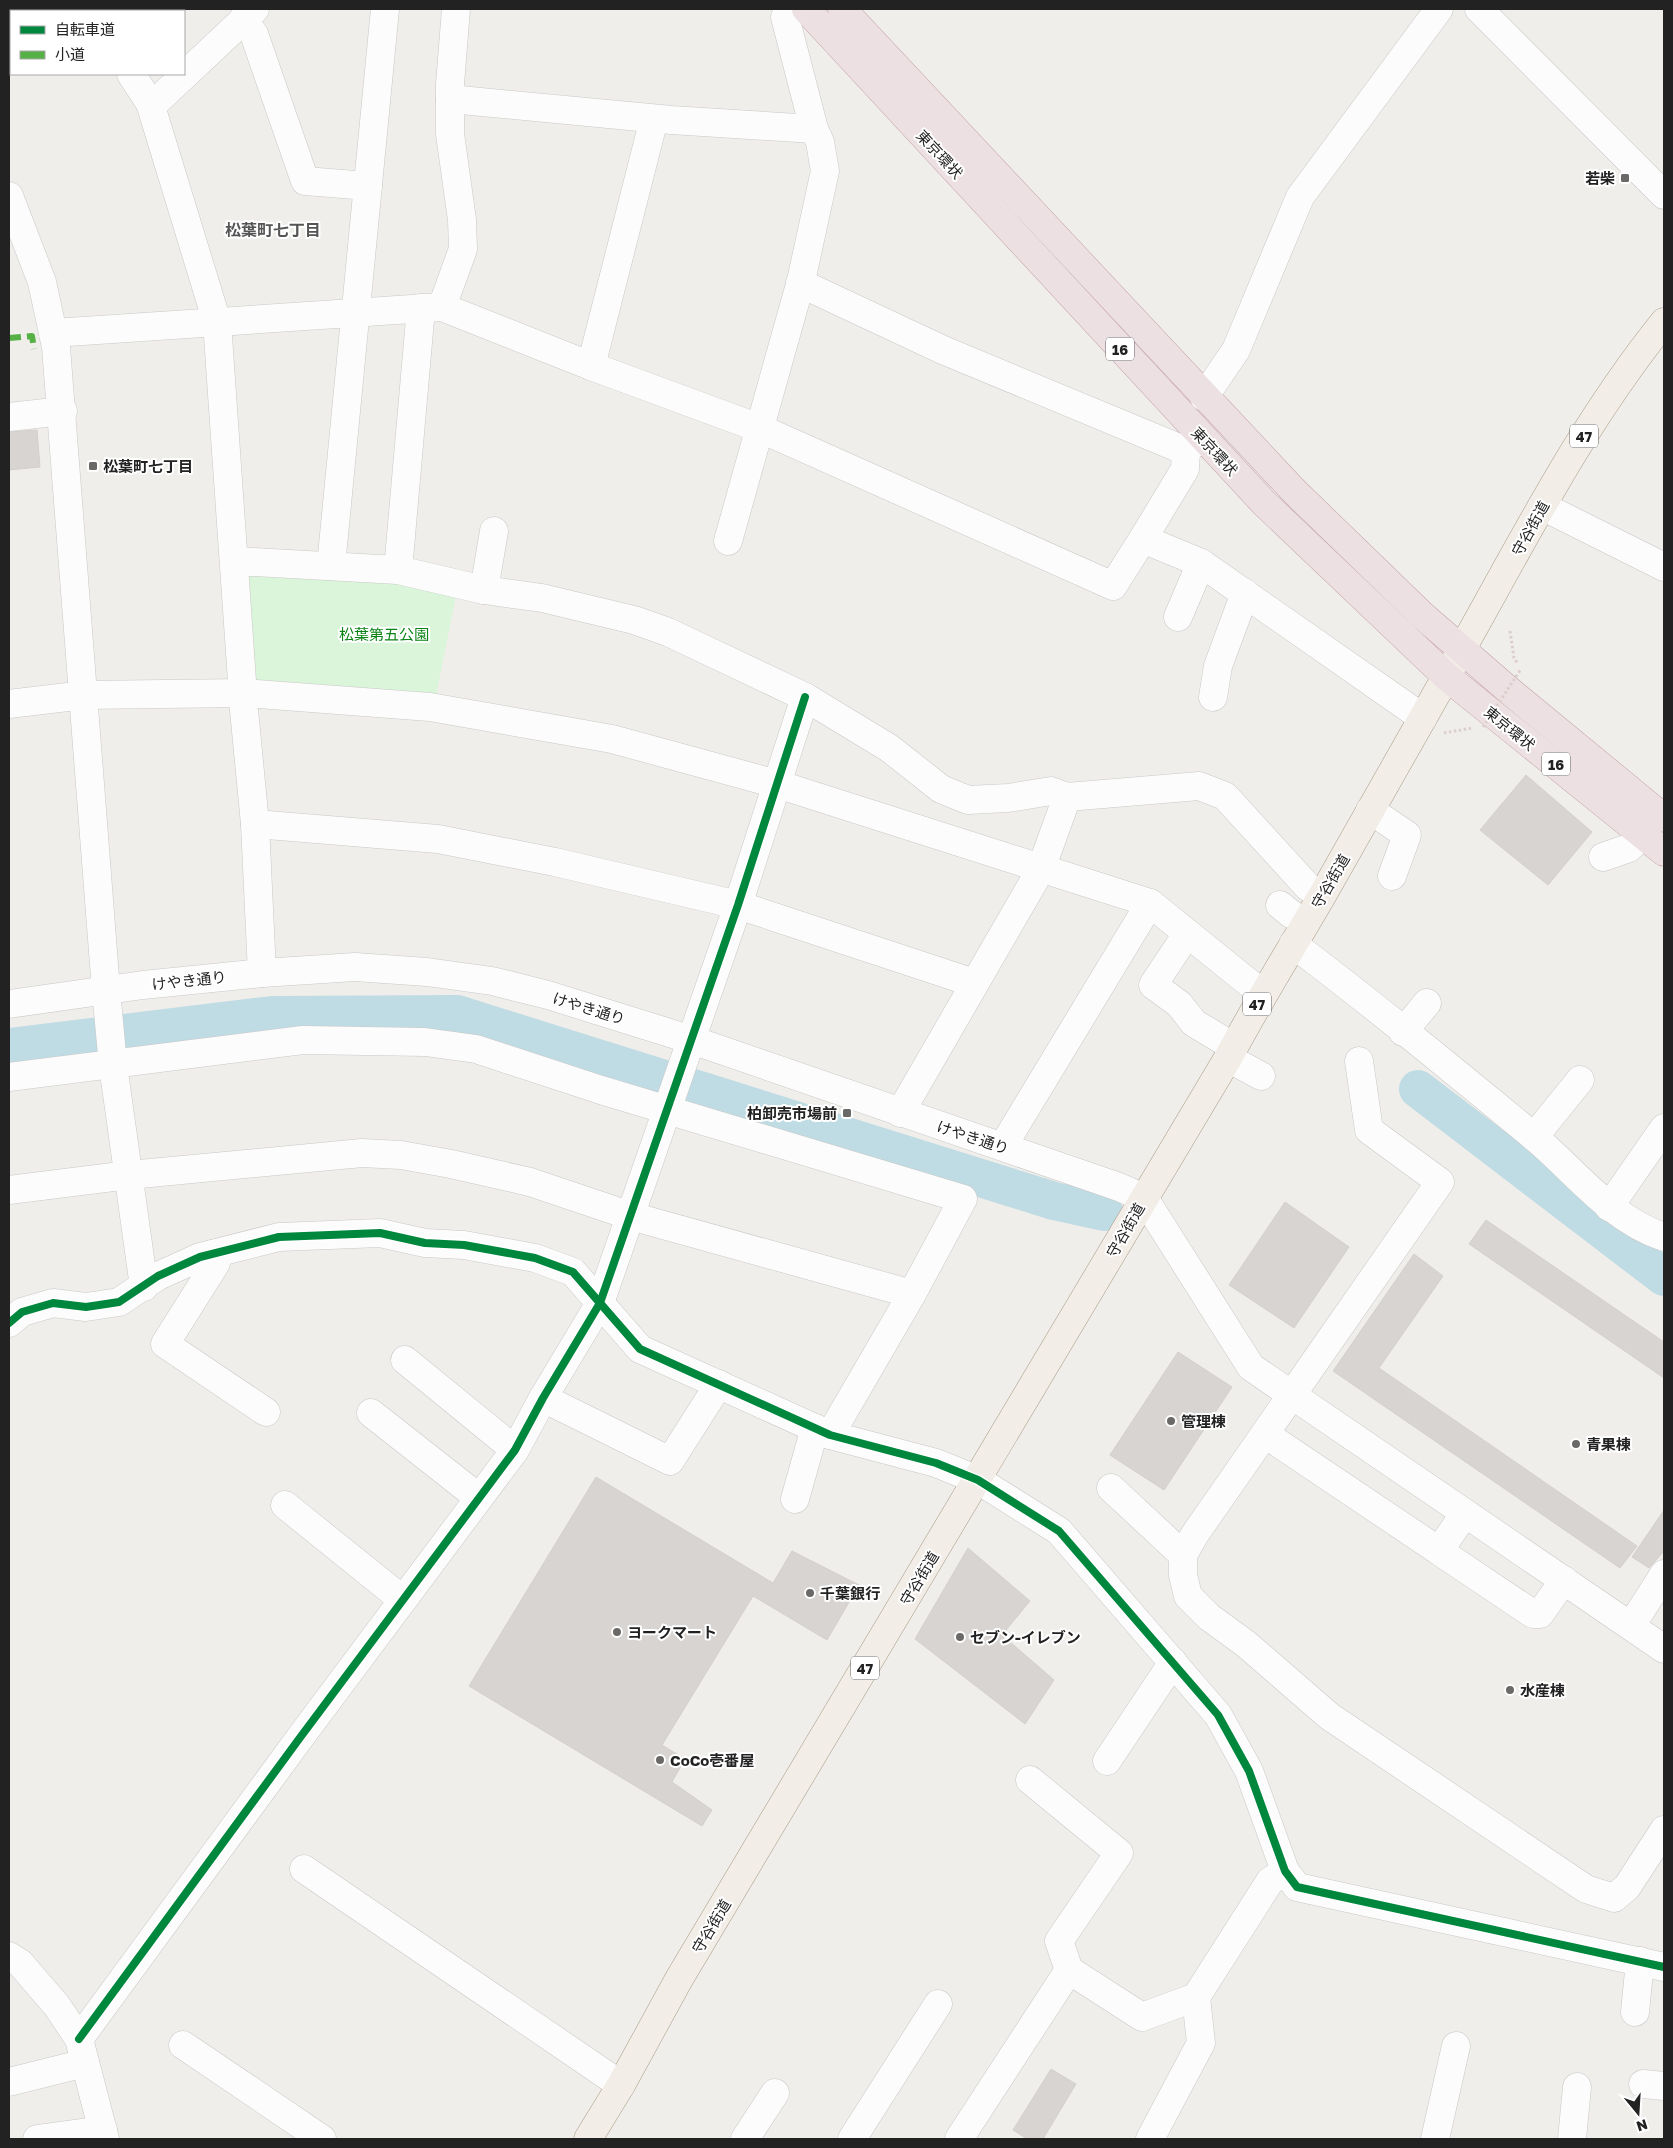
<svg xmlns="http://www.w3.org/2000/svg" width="1673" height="2148" viewBox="0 0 1673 2148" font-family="'Golos Text','Noto Sans JP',sans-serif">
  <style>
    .park { fill: #daf5da }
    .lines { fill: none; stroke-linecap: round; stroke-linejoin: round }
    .river { stroke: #bfdbe3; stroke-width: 38 }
    .building { fill: #d7d4d2; stroke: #d3d0cc }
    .minor-casing { stroke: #c9c8c7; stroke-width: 29 }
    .major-casing { stroke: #a79c86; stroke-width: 29 }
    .highway-casing { stroke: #c5a2ac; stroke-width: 29 }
    .path { stroke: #dccecd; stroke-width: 3; stroke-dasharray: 2.5 2.5; stroke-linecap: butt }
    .minor { stroke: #fdfcfc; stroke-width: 28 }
    .major { stroke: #f3ede7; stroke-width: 28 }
    .highway { stroke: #ece0e2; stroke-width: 28 }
    .path-bridge { stroke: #dccecd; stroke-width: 3; stroke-dasharray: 2.5 2.5; stroke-linecap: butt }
    .quiet { stroke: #55b145; stroke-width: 6; stroke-dasharray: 12 6; stroke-linecap: butt }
    .cycleway-casing { stroke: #fff; stroke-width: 11 }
    .cycleway { stroke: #00873e; stroke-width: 8 }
    .poi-dot { fill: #6a6968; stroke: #fff; stroke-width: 2 }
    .labels { text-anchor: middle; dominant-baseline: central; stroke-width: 4; stroke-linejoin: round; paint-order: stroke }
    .shield { fill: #fff; stroke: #646464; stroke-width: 1 }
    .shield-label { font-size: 14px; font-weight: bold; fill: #222 }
    .street-label { font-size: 15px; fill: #222; stroke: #fff }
    .poi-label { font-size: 15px; font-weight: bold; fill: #222; stroke: #fff; text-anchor: start }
    .park-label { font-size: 15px; fill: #0c8416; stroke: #fff }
    .neighbourhood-label { font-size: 16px; font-weight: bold; fill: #555; stroke: #fff }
  </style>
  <rect width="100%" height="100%" fill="#f0eeeb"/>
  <!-- park -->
  <polygon class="park" points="253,569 405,577 457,591 436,696 261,684 253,677 248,577"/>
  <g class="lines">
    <!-- river -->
    <g class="river">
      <polyline points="9,1047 272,1015 457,1014 1054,1201 1104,1212"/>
      <polyline points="1418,1089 1664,1277"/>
    </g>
  </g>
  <!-- building -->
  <g class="building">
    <polygon points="37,430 40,467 9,470 9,432"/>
    <polygon points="1526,775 1592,832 1548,885 1480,830"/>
    <polygon points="1285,1202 1349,1247 1294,1328 1229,1285"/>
    <polygon points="1486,1220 1664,1342 1664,1378 1469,1244"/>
    <polygon points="1414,1254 1443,1276 1379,1368 1637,1546 1620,1568 1333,1371"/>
    <polygon points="1178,1352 1232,1387 1164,1490 1110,1455"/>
    <polygon points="596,1477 773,1583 792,1551 859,1585 827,1640 753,1596 662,1745 685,1759 672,1782 712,1810 702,1826 469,1686"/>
    <polygon points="1664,1510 1664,1551 1649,1568 1632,1557"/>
    <polygon points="968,1548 1030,1601 1002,1635 1054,1680 1025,1724 915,1639"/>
    <polygon points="1051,2069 1076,2084 1043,2139 1027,2139 1013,2130"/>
  </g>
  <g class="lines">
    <!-- minor casing -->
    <g class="minor-casing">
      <g id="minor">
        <polyline points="91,9 92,11"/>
        <polyline points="1479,9 1664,195"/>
        <polyline points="243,19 254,34 305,181 368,186"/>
        <polyline points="131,74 150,103 217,322 244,710 255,824 262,973"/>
        <polyline points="450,99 671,120 814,129"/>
        <polyline points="150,103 158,100 255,9"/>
        <polyline points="9,196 42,282 56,347 106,990 113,1065 144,1287"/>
        <polyline points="800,283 943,350 1186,451"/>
        <polyline points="442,307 463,249 462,220 450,134 450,84 456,9"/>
        <polyline points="53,333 442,307 591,366 759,428 1113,586 1144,537 1155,544 1201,563 1423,718"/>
        <polyline points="591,366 654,119"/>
        <polyline points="1204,397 1236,350 1300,197 1439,9"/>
        <polyline points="9,417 63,411"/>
        <polyline points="1542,506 1664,567"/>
        <polyline points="1144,537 1185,469 1186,451 1199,438"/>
        <polyline points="728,541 801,281 825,171 820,142 814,129 785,17 790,9"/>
        <polyline points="235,561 398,570 484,590 542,598 634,620 668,632 805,697 889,748 941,789 968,800 1008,798 1051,791 1067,797 1199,786 1225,796 1308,887 1321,896"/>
        <polyline points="331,566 385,9"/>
        <polyline points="398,570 421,308"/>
        <polyline points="484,590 494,531"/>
        <polyline points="1178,617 1201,563"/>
        <polyline points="1213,697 1218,666 1245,593"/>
        <polyline points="9,704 84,695 243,693 430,707 612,739 777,784 1150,903 1249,983 1264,992"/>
        <polyline points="1370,810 1407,835 1392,876"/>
        <polyline points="255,824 438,839 555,862 738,905 974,983"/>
        <polyline points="1603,857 1629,848 1643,834"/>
        <polyline points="1280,905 1291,914 1306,922"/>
        <polyline points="1187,934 1153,985 1179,1004 1194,1023 1234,1047"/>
        <path d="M1293,944c81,61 161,127 240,192 42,35 77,83 131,101"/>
        <polyline points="9,1004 143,985 262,973 355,967 427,972 492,981 548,995 692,1040 1119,1187 1144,1198 1251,1367 1664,1649"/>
        <polyline points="1403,1032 1427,1003"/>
        <polyline points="1228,1058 1261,1076"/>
        <polyline points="1359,1061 1369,1130 1440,1182 1195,1534 1183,1555 1183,1575 1188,1596 1209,1617 1246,1644 1329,1716 1586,1889 1614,1898 1627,1887 1664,1830"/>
        <polyline points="9,1077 303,1040 425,1042 476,1049 601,1090 963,1199 912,1294 830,1435"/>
        <polyline points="900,1113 1041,869 1067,797"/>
        <polyline points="1534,1137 1580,1080"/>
        <polyline points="1003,1146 1150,903"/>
        <polyline points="9,1190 129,1175 362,1153 401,1155 451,1164 530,1182 631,1216 912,1294"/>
        <polyline points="1609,1207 1664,1128"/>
        <polyline points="213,1254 216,1263 165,1344 266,1412"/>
        <polyline points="9,1323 22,1312 53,1303 86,1307 119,1302 158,1276 200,1257 279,1237 380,1233 425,1243 464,1245 535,1258 573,1272 640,1349 830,1435 936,1463 978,1480 1059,1531 1218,1715 1249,1771 1285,1871 1297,1887 1664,1967"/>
        <polyline points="405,1360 515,1450"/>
        <polyline points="543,1398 670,1461 719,1384"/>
        <polyline points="371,1413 479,1498"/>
        <polyline points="1265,1434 1439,1551 1465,1513"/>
        <polyline points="1111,1488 1183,1555"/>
        <polyline points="795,1499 815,1428"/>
        <polyline points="285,1505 403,1600"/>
        <polyline points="1439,1551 1533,1614 1540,1614 1564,1580"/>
        <polyline points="1631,1626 1664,1574"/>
        <polyline points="1107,1761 1173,1662"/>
        <polyline points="1030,1780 1119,1853 1059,1941 1069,1970 1142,2017 1196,1997 1270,1881 1285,1871"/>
        <polyline points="304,1869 621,2085"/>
        <polyline points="9,1956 20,1963 57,2006 79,2039 105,2139"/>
        <polyline points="1635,2012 1640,1961"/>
        <polyline points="79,2039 299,1739 515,1450 543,1398 600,1303 738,905 805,697"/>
        <polyline points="183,2045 322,2139"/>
        <polyline points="9,2082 85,2063"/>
        <polyline points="1643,2084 1664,2086"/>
        <polyline points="37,2139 103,2130"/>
        <polyline points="745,2139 775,2093"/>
        <polyline points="852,2139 938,2004"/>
        <polyline points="959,2139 1069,1970"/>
        <polyline points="1150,2139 1201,2043 1196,1997"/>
        <polyline points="1435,2139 1456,2046"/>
        <polyline points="1572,2139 1577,2087"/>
      </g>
    </g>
    <!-- major casing -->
    <g class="major-casing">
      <path id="major" d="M588,2139l33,-54 58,-106 549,-921c30,-56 63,-109 95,-164 41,-72 82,-144 123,-217 69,-120 130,-246 218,-355"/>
    </g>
    <!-- highway casing -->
    <g class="highway-casing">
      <g id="highway">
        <polyline points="806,9 1264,503 1447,677 1664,852"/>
        <polyline points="842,9 1294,491 1422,615 1512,693 1664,818"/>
      </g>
    </g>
    <!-- path -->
    <g class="path">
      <polyline points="1510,631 1514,658 1518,664"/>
      <polyline points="1444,733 1472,728"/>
    </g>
    <!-- minor -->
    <use href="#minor" class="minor"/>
    <!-- major -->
    <use href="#major" class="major"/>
    <!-- highway -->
    <use href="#highway" class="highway"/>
    <!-- path-bridge -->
    <polyline class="path-bridge" points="1483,727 1521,669"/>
    <!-- quiet -->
    <polyline class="quiet" points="9,338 32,336 34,349"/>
    <!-- cycleway casing -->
    <g class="cycleway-casing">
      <g id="cycleway">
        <polyline points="9,1323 22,1312 53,1303 86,1307 119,1302 158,1276 200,1257 279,1237 380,1233 425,1243 464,1245 535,1258 573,1272 640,1349 830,1435 936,1463 978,1480 1059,1531 1218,1715 1249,1771 1285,1871 1297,1887 1664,1967"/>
        <polyline points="79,2039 299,1739 515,1450 543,1398 600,1303 738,905 805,697"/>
      </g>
    </g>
    <!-- cycleway -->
    <use href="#cycleway" class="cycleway"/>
  </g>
  <!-- markers -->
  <g class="poi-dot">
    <rect x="1620" y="173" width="10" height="10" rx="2.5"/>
    <rect x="88" y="461" width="10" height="10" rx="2.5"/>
    <rect x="842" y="1108" width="10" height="10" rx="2.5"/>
    <circle cx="1171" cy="1421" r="5"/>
    <circle cx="1576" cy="1444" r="5"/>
    <circle cx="810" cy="1593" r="5"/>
    <circle cx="617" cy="1632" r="5"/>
    <circle cx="960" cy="1637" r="5"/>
    <circle cx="1510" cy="1690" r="5"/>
    <circle cx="660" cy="1760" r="5"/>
  </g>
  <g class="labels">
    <!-- shield labels -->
    <g class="shield">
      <rect x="1106" y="337.5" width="28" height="23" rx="4"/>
      <rect x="1570" y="424.5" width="28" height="23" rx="4"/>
      <rect x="1542" y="752.5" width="28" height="23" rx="4"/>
      <rect x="1243" y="992.5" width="28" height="23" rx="4"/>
      <rect x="851" y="1656.5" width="28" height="23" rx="4"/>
    </g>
    <g class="shield-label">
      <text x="1120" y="349">16</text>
      <text x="1584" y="436">47</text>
      <text x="1556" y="764">16</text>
      <text x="1257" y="1004">47</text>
      <text x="865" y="1668">47</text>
    </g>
    <!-- street labels -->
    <g class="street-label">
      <text transform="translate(940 154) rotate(47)">東京環状</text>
      <text transform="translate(1215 451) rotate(47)">東京環状</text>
      <text transform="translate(1530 528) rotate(-61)">守谷街道</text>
      <text transform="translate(1510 728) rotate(39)">東京環状</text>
      <text transform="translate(1330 881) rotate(-60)">守谷街道</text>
      <text transform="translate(189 980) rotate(-6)">けやき通り</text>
      <text transform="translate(589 1008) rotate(17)">けやき通り</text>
      <text transform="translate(973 1137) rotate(18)">けやき通り</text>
      <text transform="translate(1125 1230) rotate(-60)">守谷街道</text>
      <text transform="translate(919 1578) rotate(-59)">守谷街道</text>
      <text transform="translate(711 1926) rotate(-59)">守谷街道</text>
    </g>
    <!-- poi labels -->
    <g class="poi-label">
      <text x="1615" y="178" text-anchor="end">若柴</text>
      <text x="103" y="466">松葉町七丁目</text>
      <text x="837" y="1113" text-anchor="end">柏卸売市場前</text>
      <text x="1181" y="1421">管理棟</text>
      <text x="1586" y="1444">青果棟</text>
      <text x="820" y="1593">千葉銀行</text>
      <text x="627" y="1632">ヨークマート</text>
      <text x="970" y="1637">セブン-イレブン</text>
      <text x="1520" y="1690">水産棟</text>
      <text x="670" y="1760">CoCo壱番屋</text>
    </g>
    <!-- park labels -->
    <g class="park-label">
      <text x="384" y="634">松葉第五公園</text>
    </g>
    <!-- neighbourhood labels -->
    <g class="neighbourhood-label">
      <text x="273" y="230">松葉町七丁目</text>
    </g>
  </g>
  <!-- border -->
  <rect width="1673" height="2148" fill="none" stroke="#222222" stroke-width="20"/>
  <!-- legend -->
  <rect x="10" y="10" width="175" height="65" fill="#ffffff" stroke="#a7a7a7"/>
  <rect x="20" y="26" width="25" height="8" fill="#00873e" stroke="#a7a7a7"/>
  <text x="55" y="35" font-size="15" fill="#222222">自転車道</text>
  <rect x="20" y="51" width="25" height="8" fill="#55b145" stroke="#a7a7a7"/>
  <text x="55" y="60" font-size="15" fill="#222222">小道</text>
  <!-- north arrow -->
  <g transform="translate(1638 2113) rotate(162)" stroke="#ffffff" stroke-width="4" paint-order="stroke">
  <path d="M0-4L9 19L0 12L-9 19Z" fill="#222222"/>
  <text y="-8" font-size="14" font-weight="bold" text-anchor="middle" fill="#222222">N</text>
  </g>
</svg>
